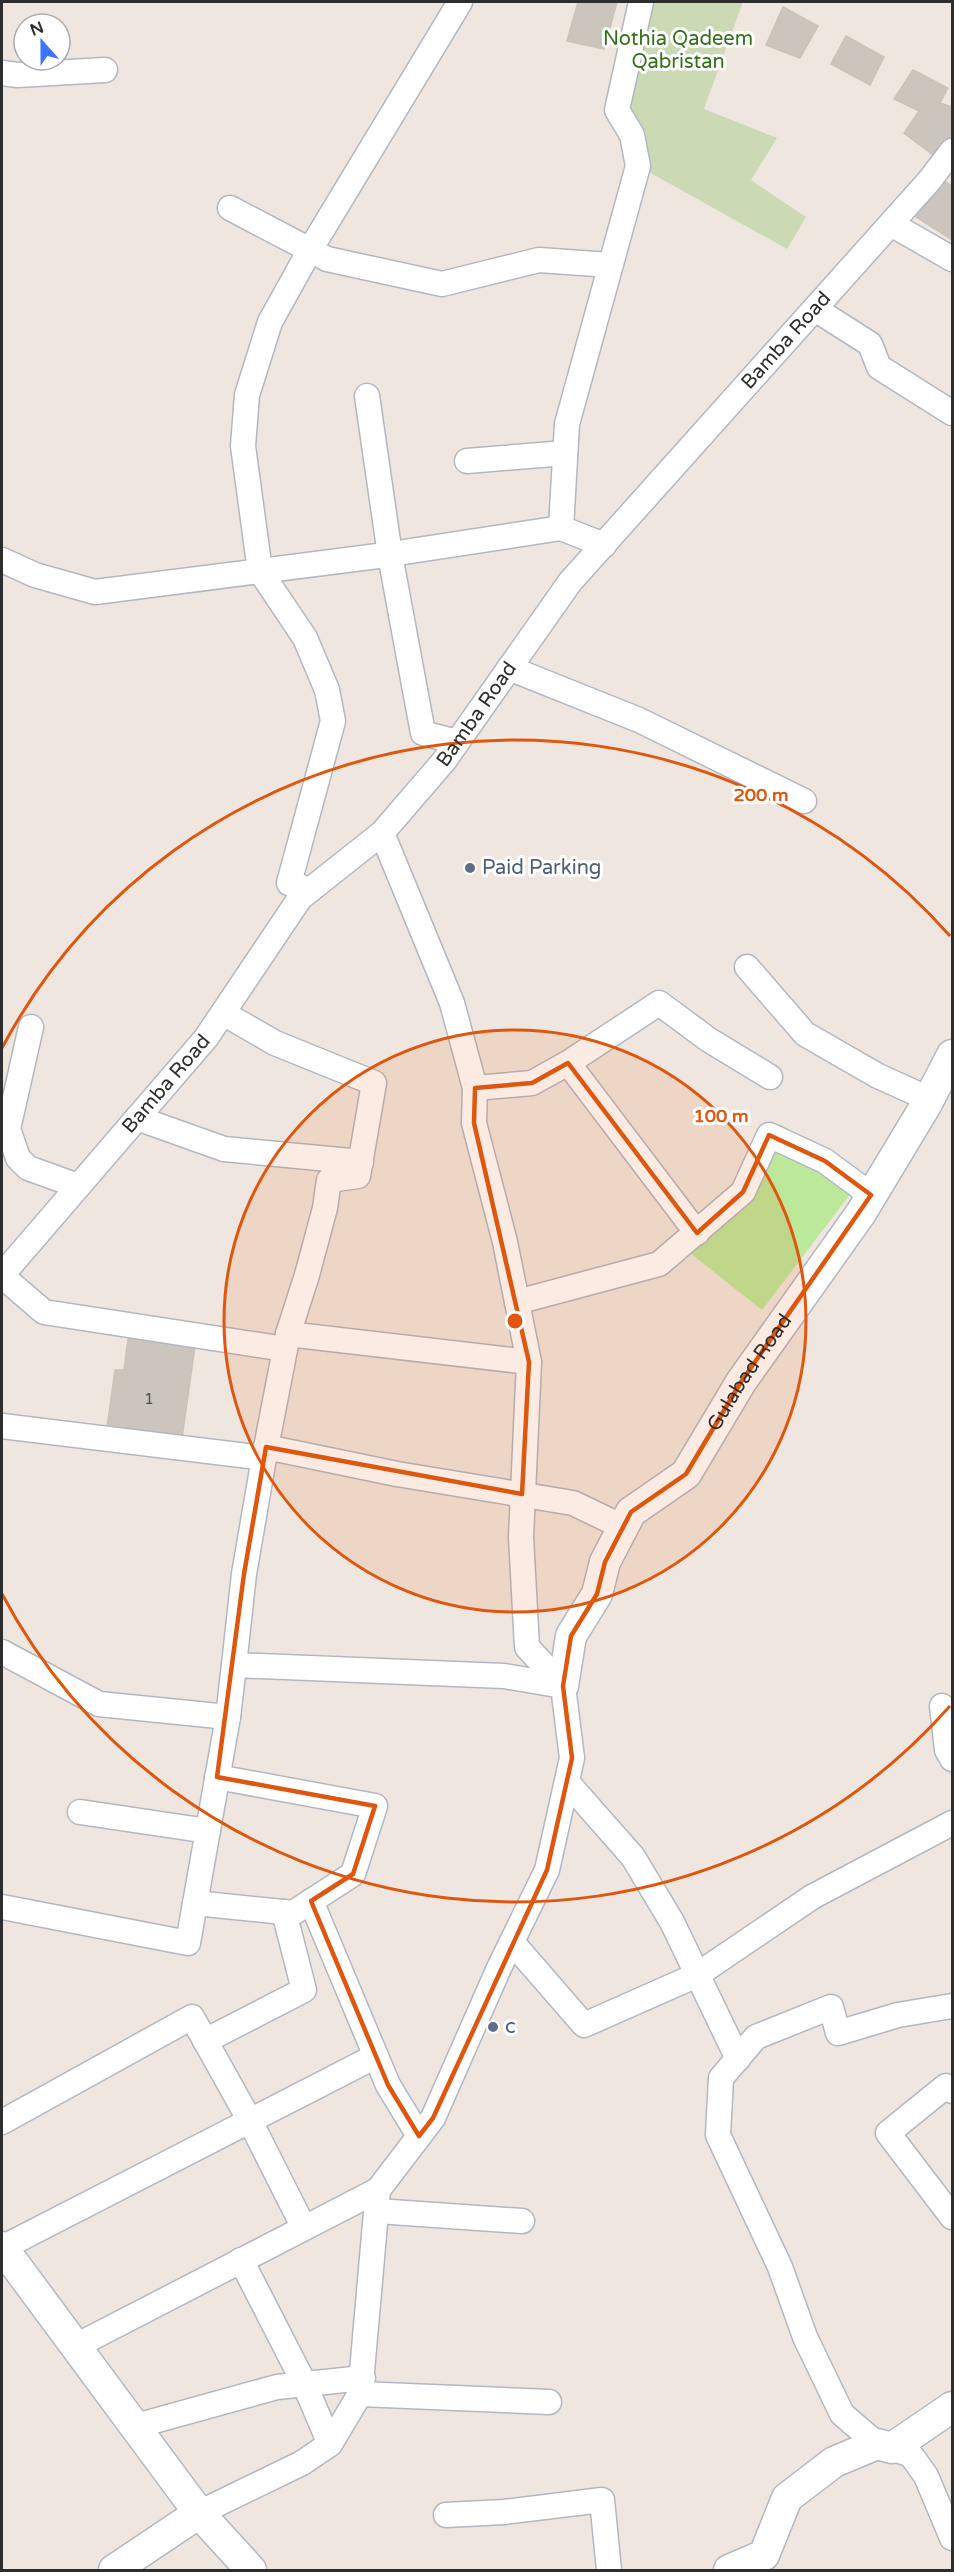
<svg xmlns="http://www.w3.org/2000/svg" width="954" height="2572" viewBox="0 0 954 2572" font-family="'Varela Round',sans-serif">
  <style>
    .green { fill: #bce899 }
    .cemetery { fill: #cbdab5 }
    .building { fill: #cbc5bd; stroke: #cbc2b8; stroke-width: 1.5 }
    .lines { fill: none; stroke-linecap: round; stroke-linejoin: round }
    .minor-casing { stroke: #b3b7c1; stroke-width: 27 }
    .tertiary-casing { stroke: #b3b7c1; stroke-width: 33 }
    .minor { stroke: #fff; stroke-width: 24 }
    .tertiary { stroke: #fff; stroke-width: 30 }
    .marked { fill: none; stroke: #df570e; stroke-width: 4.5; stroke-linejoin: round }
    .ring { fill: none; stroke: #df570e; stroke-width: 3 }
    .service-dot { fill: #5c6f8a; stroke: #fff; stroke-width: 2 }
    .labels { text-anchor: middle; dominant-baseline: central; stroke-width: 6; stroke-linejoin: round; paint-order: stroke }
    .number-label { font-size: 16px; fill: #545351 }
    .park-label { font-size: 20px; fill: #337017; stroke: #fff }
    .street-label { font-size: 20px; fill: #2d2d2d; stroke: #fff }
    .service-label { font-size: 20px; fill: #4e5e75; stroke: #fff; text-anchor: start }
    .centre { fill: #df570e; stroke: #fff; stroke-width: 3 }
    .ring-label { font-size: 18px; text-anchor: middle; font-weight: bold; fill: #df570e; stroke: #fff; stroke-width: 6; stroke-linejoin: round; paint-order: stroke }
  </style>
  <rect width="100%" height="100%" fill="#efe7df"/>
  <!-- green -->
  <polygon class="green" points="780,1124 861,1180 762,1310 685,1249"/>
  <!-- cemetery -->
  <polygon class="cemetery" points="644,2 743,2 704,109 777,138 751,180 806,217 787,249 638,166 617,110"/>
  <!-- building -->
  <g class="building">
    <polygon points="578,2 617,2 604,49 567,41"/>
    <polygon points="783,7 818,26 800,58 766,45"/>
    <polygon points="846,36 884,57 870,85 831,64"/>
    <polygon points="913,70 948,88 940,103 952,107 952,136 937,158 904,133 919,111 894,99"/>
    <polygon points="939,178 952,186 952,240 910,213"/>
    <polygon points="129,1332 196,1339 182,1438 107,1428 115,1370 124,1370"/>
  </g>
  <g class="lines">
    <!-- minor casing -->
    <g class="minor-casing">
      <g id="minor">
        <polyline points="2,73 18,75 105,70"/>
        <polyline points="230,208 327,259 442,284 539,260 610,265"/>
        <polyline points="891,224 952,259"/>
        <polyline points="815,309 870,344 879,367 952,413"/>
        <polyline points="367,396 390,555 423,733 457,742"/>
        <polyline points="467,461 565,453"/>
        <polyline points="561,528 567,424 638,166 632,135 617,110 641,2"/>
        <polyline points="2,560 35,575 95,592 378,556 561,528 604,545"/>
        <polyline points="509,668 639,720 804,801"/>
        <polyline points="382,833 452,1003 475,1088 474,1123 505,1242 529,1362 521,1537 527,1647 563,1686"/>
        <polyline points="310,890 289,883 333,721 327,690 305,638 260,571 243,446 247,395 270,322 310,250 460,2"/>
        <polyline points="747,967 805,1034 878,1076 929,1099"/>
        <polyline points="223,1013 275,1043 374,1083 358,1176 329,1180 325,1208 307,1275 288,1334 264,1458"/>
        <polyline points="31,1027 8,1129 18,1158 28,1168 78,1186"/>
        <polyline points="568,1063 659,1003 709,1040 770,1077"/>
        <polyline points="475,1088 532,1083 568,1063 697,1233"/>
        <polyline points="137,1118 224,1149 361,1162"/>
        <path id="s1" d="M2,1275l204,-237 94,-140 82,-65 62,-72 126,-179 359,-401 23,-30"/>
        <polyline points="2,1276 44,1312 285,1349"/>
        <polyline points="517,1302 659,1264 743,1192 769,1135 825,1161 871,1195"/>
        <polyline points="288,1334 529,1362"/>
        <polyline points="2,1426 264,1458 244,1574 234,1665"/>
        <polyline points="266,1447 397,1474 573,1503 623,1527"/>
        <polyline points="2,1652 99,1704 228,1717"/>
        <polyline points="942,1706 947,1750 952,1759"/>
        <polyline points="567,1782 633,1857 672,1922 738,2059"/>
        <polyline points="80,1812 208,1831"/>
        <polyline points="311,1901 388,2085 419,2136"/>
        <polyline points="195,1903 293,1913 353,1874 375,1806 217,1777"/>
        <polyline points="2,1907 188,1943 228,1717 234,1665 504,1676 563,1686 572,1758 547,1870 499,1968 433,2118 378,2190 76,2346"/>
        <polyline points="512,1942 584,2025 697,1975 812,1897 952,1823"/>
        <polyline points="205,2041 304,1990 284,1912"/>
        <polyline points="952,2091 946,2086 888,2133 952,2217"/>
        <polyline points="2,2122 192,2017 250,2121 304,2228"/>
        <polyline points="377,2211 522,2221"/>
        <polyline points="2,2248 376,2056"/>
        <polyline points="241,2260 304,2383 330,2444"/>
        <polyline points="360,2394 549,2402"/>
        <polyline points="136,2426 277,2387 363,2378"/>
        <polyline points="877,2444 842,2414 805,2337 780,2267 718,2135 721,2078 756,2037 831,2007 838,2033 898,2015 952,2006"/>
        <polyline points="892,2448 911,2455 926,2476 952,2538"/>
        <polyline points="199,2513 302,2463 330,2444 360,2394 378,2190"/>
        <polyline points="446,2515 504,2512 602,2500 609,2570"/>
      </g>
    </g>
    <!-- tertiary casing -->
    <g class="tertiary-casing">
      <g id="tertiary">
        <path id="s2" d="M563,1686l8,-50 26,-42 8,-32 26,-50 55,-38 55,-92 120,-169 65,-108 26,-50"/>
        <polyline points="2,2247 199,2513 251,2570"/>
        <polyline points="114,2570 199,2513"/>
        <polyline points="729,2570 764,2555 787,2498 834,2462 877,2444 892,2448 952,2407"/>
      </g>
    </g>
    <!-- minor -->
    <use href="#minor" class="minor"/>
    <!-- tertiary -->
    <use href="#tertiary" class="tertiary"/>
  </g>
  <!-- marked area -->
  <path class="marked" d="M568,1063l129,170 46,-41 26,-57 56,26 46,34 -130,187 -55,92 -55,38 -26,50 -8,32 -26,42 -8,50 9,72 -25,112 -114,248 -14,18 -31,-51 -77,-184 42,-27 22,-68 -158,-29 27,-203 22,-127 256,47 7,-132 -55,-239 1,-35 57,-5z"/>
  <!-- distance rings -->
  <circle cx="515" cy="1321" r="291" fill="#df570e" fill-opacity=".12"/>
  <g class="ring">
    <circle cx="515" cy="1321" r="291"/>
    <path d="M950 1706A581 581 0 0 1 2 1594M2 1048A581 581 0 0 1 950 936"/>
  </g>
  <!-- markers -->
  <g class="service-dot">
    <circle cx="470" cy="868" r="6"/>
    <circle cx="493" cy="2027" r="6"/>
  </g>
  <g class="labels">
    <!-- number labels -->
    <g class="number-label">
      <text x="149" y="1399">1</text>
    </g>
    <!-- park labels -->
    <g class="park-label">
      <text x="678" y="39">Nothia Qadeem<tspan x="678" dy="23">Qabristan</tspan></text>
    </g>
    <!-- street labels -->
    <g class="street-label">
      <text stroke="none"><textPath href="#s1" startOffset="1224">Bamba Road</textPath></text>
      <text stroke="none"><textPath href="#s1" startOffset="738">Bamba Road</textPath></text>
      <text stroke="none"><textPath href="#s1" startOffset="252">Bamba Road</textPath></text>
      <text stroke="none"><textPath href="#s2" startOffset="376">Gulabad Road</textPath></text>
    </g>
    <!-- service labels -->
    <g class="service-label">
      <text x="482" y="868">Paid Parking</text>
      <text x="505" y="2027">c</text>
    </g>
  </g>
  <circle cx="515" cy="1321" r="9" class="centre"/>
  <g class="ring-label">
    <text x="761" y="801">200 m</text>
    <text x="721" y="1122">100 m</text>
  </g>
  <!-- border -->
  <rect width="954" height="2572" fill="none" stroke="#2d2d2d" stroke-width="6"/>
  <!-- north arrow -->
  <g transform="translate(42 42) rotate(339)"><circle r="28" fill="#ffffff" stroke="#ababab" stroke-width="1.5"/>
  <path d="M0-4.5L10 22L0 15L-10 22Z" fill="#3c75ff"/>
  <text y="-9" font-size="16" font-weight="bold" text-anchor="middle" fill="#2d2d2d">N</text>
  </g>
</svg>
